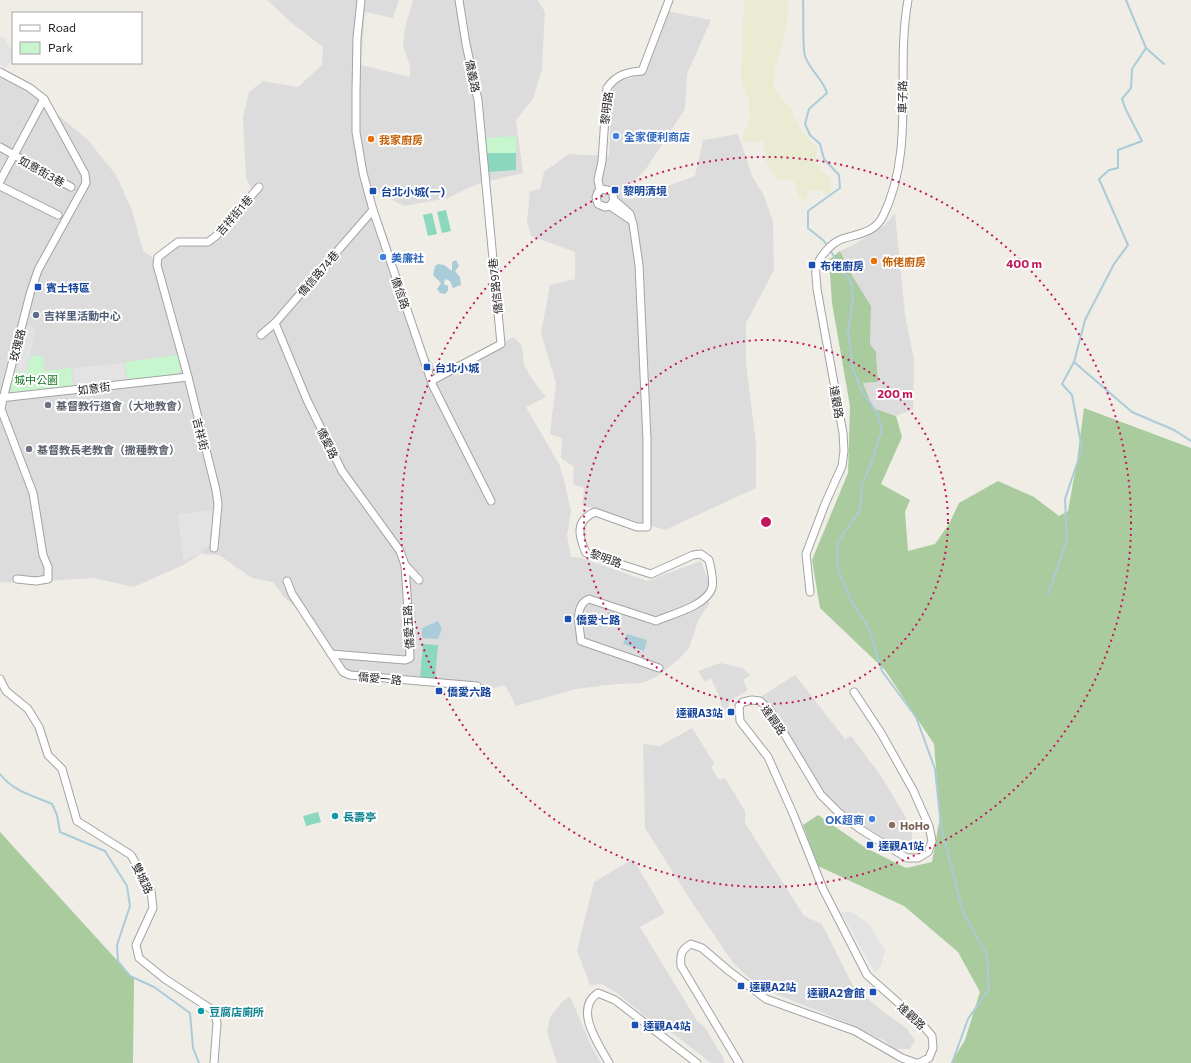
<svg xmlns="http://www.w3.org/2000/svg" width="1191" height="1063" viewBox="0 0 1191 1063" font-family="Commissioner,'Noto Sans TC',sans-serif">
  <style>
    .residential { fill: #dddcdc }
    .farmland { fill: #e9ecd3 }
    .forest { fill: #a9cb9e }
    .park { fill: #c7f5cd }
    .pitch { fill: #8bd8be }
    .parking { fill: #e3e3e3 }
    .water { fill: #aaccd9 }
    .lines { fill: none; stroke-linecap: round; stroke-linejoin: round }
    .stream { stroke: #aaccd9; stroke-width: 2 }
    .minor-casing { stroke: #a3a3a3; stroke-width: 9 }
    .minor { stroke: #fff; stroke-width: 7 }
    .ring { fill: none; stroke: #c2185b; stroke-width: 2; stroke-dasharray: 2 4 }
    .shop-dot { fill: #3f7fe0; stroke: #fff; stroke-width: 1.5 }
    .food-dot { fill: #e8710a; stroke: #fff; stroke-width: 1.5 }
    .transit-dot { fill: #1a4fb4; stroke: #fff; stroke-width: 1.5 }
    .service-dot { fill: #5c6f8a; stroke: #fff; stroke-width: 1.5 }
    .worship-dot { fill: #6b7280; stroke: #fff; stroke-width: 1.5 }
    .culture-dot { fill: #0f9aa8; stroke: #fff; stroke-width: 1.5 }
    .education-dot { fill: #8d6e63; stroke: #fff; stroke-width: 1.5 }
    .labels { text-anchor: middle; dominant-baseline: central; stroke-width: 4; stroke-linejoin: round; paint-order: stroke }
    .street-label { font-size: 11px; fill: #1f1f1f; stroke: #fff }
    .shop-label { font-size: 11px; font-weight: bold; fill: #366cbe; stroke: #fff; text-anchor: start }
    .food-label { font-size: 11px; font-weight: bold; fill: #c56008; stroke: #fff; text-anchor: start }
    .transit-label { font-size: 11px; font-weight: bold; fill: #164399; stroke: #fff; text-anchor: start }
    .service-label { font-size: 11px; font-weight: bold; fill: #4e5e75; stroke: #fff; text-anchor: start }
    .park-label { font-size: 11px; fill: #147721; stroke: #fff }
    .worship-label { font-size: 11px; font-weight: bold; fill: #5b616d; stroke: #fff; text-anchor: start }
    .culture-label { font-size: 11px; font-weight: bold; fill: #0d838f; stroke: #fff; text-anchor: start }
    .education-label { font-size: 11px; font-weight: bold; fill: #785e54; stroke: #fff; text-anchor: start }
    .centre { fill: #c2185b; stroke: #fff; stroke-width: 2 }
    .ring-label { font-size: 12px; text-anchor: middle; font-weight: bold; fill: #c2185b; stroke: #fff; stroke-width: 4; stroke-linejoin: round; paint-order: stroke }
  </style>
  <rect width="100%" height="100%" fill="#efede6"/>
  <!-- residential -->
  <g class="residential">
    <polygon points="267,0 399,0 393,18 365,12 361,65 410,77 410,66 403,45 405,28 413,0 538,0 545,12 542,69 533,99 516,120 523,173 477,184 448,198 404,206 375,191 375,204 388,239 413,327 425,353 436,369 444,371 514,337 522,346 524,365 532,379 546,397 526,407 560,466 565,484 571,511 567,535 571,557 582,558 647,581 701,561 708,579 709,604 698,621 689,648 678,660 656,677 642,683 616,684 576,689 516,706 505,685 490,689 463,688 341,677 303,614 283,596 273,582 252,578 219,555 201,554 183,565 134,587 93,578 18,583 0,582 0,77 35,96 88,140 116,175 132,210 143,251 160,263 162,258 176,245 215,243 256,198 246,178 243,117 249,92 263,81 298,87 322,65 323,47 292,23"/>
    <polygon points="667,11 711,20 687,74 685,109 646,169 632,183 622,198 632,199 695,176 703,140 738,134 752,176 764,196 773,222 774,270 746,323 746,364 756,443 756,488 665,530 582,505 584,488 573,484 574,467 561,458 562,438 550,434 556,383 541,333 550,285 575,279 575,252 531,236 527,220 530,191 540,189 544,172 569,154 609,156 612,90 615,82 644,74"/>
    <polygon points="895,213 905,314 914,360 913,409 896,416 873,408 863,383 878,382 876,352 870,344 871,306 853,277 840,251 853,245 885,225"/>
    <polygon points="720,663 743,668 750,675 743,680 748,690 730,701 727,710 722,710 720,698 711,678 705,682 698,671"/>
    <polygon points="795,675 845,739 851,736 881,776 908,821 912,833 912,849 902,849 859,823 834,804 818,784 762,696"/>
    <polygon points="692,728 714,763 711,767 719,780 725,778 745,811 745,823 804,916 822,924 853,986 881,1010 906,1028 915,1040 910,1049 894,1049 885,1041 845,1022 759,987 734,964 691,901 645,828 643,744 660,746"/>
    <polygon points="633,859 665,913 640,927 697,1021 704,1026 724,1059 724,1063 711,1063 679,1038 645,1016 617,993 602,984 590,985 577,950 594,882"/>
    <polygon points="570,996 591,1046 601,1063 557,1063 547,1032 550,1017 562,1002"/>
  </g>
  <!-- farmland -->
  <polygon class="farmland" points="744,0 789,0 785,33 775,68 773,87 791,109 801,130 817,148 816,164 832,180 829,186 833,190 826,196 821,190 810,190 805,200 797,197 797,187 792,179 778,180 766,162 764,141 741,142 750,117 749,99 741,79"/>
  <!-- forest -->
  <g class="forest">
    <polygon points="840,251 853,277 871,306 870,344 876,352 878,382 863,383 873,408 896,416 902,437 881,484 910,500 905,512 908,551 935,544 949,524 959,503 998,481 1034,497 1059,516 1068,511 1077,461 1084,408 1191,448 1191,1063 951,1063 965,1040 980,992 958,952 904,906 818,866 803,825 818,815 866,848 906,868 932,862 940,817 934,744 885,670 820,608 812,560 848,473 850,406 832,303 829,260"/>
    <polygon points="0,832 134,979 133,1063 0,1063"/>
  </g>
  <!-- park -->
  <g class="park">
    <polygon points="516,136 516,153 486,153 484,138"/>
    <polygon points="178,355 180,371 178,374 127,382 125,362"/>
    <polygon points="31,356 43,356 44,371 71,368 73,388 12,394 10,387 14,371 26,373"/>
  </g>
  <!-- pitch -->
  <g class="pitch">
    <polygon points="486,153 516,153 516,170 488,172"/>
    <polygon points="446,210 451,231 442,233 437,212"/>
    <polygon points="432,213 437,234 428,236 423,215"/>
    <polygon points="423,644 438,645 435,679 420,678"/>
    <polygon points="318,812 321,822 306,826 303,816"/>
  </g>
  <!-- parking -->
  <g class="parking">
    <polygon points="0,36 4,38 13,53 13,57 6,68 0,65"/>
    <polygon points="27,326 36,328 26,373 17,371"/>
    <polygon points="124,363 126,382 75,388 72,368"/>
    <polygon points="213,510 211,546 202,549 203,553 183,561 178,514"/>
    <polygon points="841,912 852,912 868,923 885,950 881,966 875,973"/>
  </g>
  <!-- water -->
  <g class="water">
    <polygon points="456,260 459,266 455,271 460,277 461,285 453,288 450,281 445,279 444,284 448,286 448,291 445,294 440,293 437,289 441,283 433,275 435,266 438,264 444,265 452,271 452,262"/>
    <polygon points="438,621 442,629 438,639 422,638 422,628"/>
    <polygon points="627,634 647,640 644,651 623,644"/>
  </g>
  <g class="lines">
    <!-- stream -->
    <g class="stream">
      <path d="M803,0c1,14 -1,44 2,56 5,15 18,23 22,37l-18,16 -4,15 5,11 10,9 4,15 15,16 1,13 -32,23v17l16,13 27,41 2,16 -5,34 5,37 9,22 15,22 5,16 -9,30 -11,25 -2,26 -23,33v24l15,36 16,23 14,45 34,46 19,52 6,57 22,87 24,42 2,34 -21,30 -16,44"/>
      <polyline points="1146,48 1164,64"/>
      <polyline points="1074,362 1132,412 1174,430 1191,441"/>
      <polyline points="1048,594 1067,540 1065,499 1082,449 1072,395 1062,384 1074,362 1085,320 1114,264 1128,245 1099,179 1109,170 1118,168 1118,150 1142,141 1126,110 1122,99 1131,88 1132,69 1146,48 1126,0"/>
      <path d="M0,774c14,18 32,21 52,30l5,11 3,17 45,19 22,35 3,20 -13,39 1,16 12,15 24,11 36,26 3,35 6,15"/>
    </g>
    <!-- minor casing -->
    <g class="minor-casing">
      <g id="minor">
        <polyline points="361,0 357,38 356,92 356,132 363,173 373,210 433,386 491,501"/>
        <polyline points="0,72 30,88 44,99 85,174 86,183 38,270 30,294 3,399 1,409 33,493 43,555 48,567 48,579 36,581 17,579"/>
        <polyline points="0,147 71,187"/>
        <polyline points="0,181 44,99"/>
        <polyline points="0,186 58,215"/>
        <path d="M600,190l-2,-10 4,-19 5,-73c9,-13 20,-16 35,-17l27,-71"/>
        <path d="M614,200l-4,6 -5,1 -7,-3 -2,-7 2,-5 4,-3 10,2 2,9 16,14 3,10 6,41 8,175v87h-10l-42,-15c-21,9 -16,25 -9,41l65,21 42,-19 8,-1 8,6c2,8 5,20 3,28 -6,18 -40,26 -56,33l-67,-22c-16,6 -9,29 -8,42l78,27"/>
        <polyline points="610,206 631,220"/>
        <polyline points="275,323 307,400 342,471 400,551 405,565 409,625 410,658 405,660 331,654"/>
        <polyline points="261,335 275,323 373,210"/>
        <polyline points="433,380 501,344 478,100 466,44 459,0"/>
        <polyline points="0,398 188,377"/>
        <polyline points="214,548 218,504 216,490 188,377 157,265 158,257 178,242 208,242 216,236 259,187"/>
        <polyline points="405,565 419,580"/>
        <polyline points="287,581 292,594 343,672 350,675 477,686"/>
        <path d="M810,592l-4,-38 19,-50 17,-38 2,-15 -1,-18 -26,-144c0,-6 -2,-15 -1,-21 3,-11 15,-25 26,-29 15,-5 33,-6 41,-23 33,-67 12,-145 25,-216"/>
        <polyline points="0,679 6,691 28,709 39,727 48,755 62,769 77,821 131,855 151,891 153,908 136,945 139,958 165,979 214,1011 217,1023 214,1063"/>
        <polyline points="854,692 881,733 913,790 929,826 932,841 928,852 918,858 907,858 860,829 838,812 821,795 770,710 760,701 752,700 743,702 739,706 740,721 768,757 794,816 823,889 867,975 920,1022 932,1036 933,1048 929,1058 919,1063"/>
        <path d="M609,1063c-10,-18 -36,-54 -11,-70l17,7 82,63"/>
        <path d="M739,1063l-58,-97c-1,-12 0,-16 10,-22l11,4 27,23 37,28 89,32 47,27 14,5"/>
      </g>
    </g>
    <!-- minor -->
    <use href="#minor" class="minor"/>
  </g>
  <!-- distance rings -->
  <g class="ring">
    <circle cx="766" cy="522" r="182"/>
    <circle cx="766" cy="522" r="365"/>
  </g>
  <!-- markers -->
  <g class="shop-dot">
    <circle cx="616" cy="136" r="4"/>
    <circle cx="383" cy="257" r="4"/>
    <circle cx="872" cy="819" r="4"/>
  </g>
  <g class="food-dot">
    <circle cx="371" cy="139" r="4"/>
    <circle cx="874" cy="261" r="4"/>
  </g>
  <g class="transit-dot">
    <rect x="611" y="186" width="8" height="8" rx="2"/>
    <rect x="369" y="187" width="8" height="8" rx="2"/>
    <rect x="808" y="261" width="8" height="8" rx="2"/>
    <rect x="34" y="283" width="8" height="8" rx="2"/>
    <rect x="423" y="363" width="8" height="8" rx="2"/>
    <rect x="564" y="615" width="8" height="8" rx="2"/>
    <rect x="435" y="687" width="8" height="8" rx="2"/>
    <rect x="727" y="708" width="8" height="8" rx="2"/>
    <rect x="866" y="841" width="8" height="8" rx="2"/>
    <rect x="737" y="982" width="8" height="8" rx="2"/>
    <rect x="869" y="988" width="8" height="8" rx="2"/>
    <rect x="631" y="1021" width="8" height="8" rx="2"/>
  </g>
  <circle class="service-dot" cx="36" cy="315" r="4"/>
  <g class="worship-dot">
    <circle cx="48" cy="405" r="4"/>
    <circle cx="29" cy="449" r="4"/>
  </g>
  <g class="culture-dot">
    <circle cx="335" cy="816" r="4"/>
    <circle cx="201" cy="1011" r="4"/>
  </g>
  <circle class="education-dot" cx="892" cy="825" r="4"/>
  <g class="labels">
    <!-- street labels -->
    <g class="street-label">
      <text transform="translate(473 76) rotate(79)">僑義路</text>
      <text transform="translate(902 97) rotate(-89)">車子路</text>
      <text transform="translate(606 108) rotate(-83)">黎明路</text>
      <text transform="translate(42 171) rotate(29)">如意街3巷</text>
      <text transform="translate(234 215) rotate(-49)">吉祥街1巷</text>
      <text transform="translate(318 273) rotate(-49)">僑信路74巷</text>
      <text transform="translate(495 286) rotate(-96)">僑信路97巷</text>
      <text transform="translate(401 293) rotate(71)">僑信路</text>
      <text transform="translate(17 345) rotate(-76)">玫瑰路</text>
      <text transform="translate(94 388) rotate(-7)">如意街</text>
      <text transform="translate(837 402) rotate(80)">達觀路</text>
      <text transform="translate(201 434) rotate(76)">吉祥街</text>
      <text transform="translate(328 443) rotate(64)">僑愛路</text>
      <text transform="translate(606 558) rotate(20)">黎明路</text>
      <text transform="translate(408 627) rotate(-93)">僑愛五路</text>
      <text transform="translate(380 678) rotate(5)">僑愛一路</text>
      <text transform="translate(774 720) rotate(55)">達觀路</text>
      <text transform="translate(143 878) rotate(64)">雙城路</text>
      <text transform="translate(912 1016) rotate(43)">達觀路</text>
    </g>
    <!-- shop labels -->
    <g class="shop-label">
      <text x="624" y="136">全家便利商店</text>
      <text x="391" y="257">美廉社</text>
      <text x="864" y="819" text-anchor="end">OK超商</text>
    </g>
    <!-- food labels -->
    <g class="food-label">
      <text x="379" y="139">我家廚房</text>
      <text x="882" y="261">佈佬廚房</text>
    </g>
    <!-- transit labels -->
    <g class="transit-label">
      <text x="623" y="190">黎明清境</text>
      <text x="381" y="191">台北小城(一)</text>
      <text x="820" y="265">布佬廚房</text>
      <text x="46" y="287">賓士特區</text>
      <text x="435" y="367">台北小城</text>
      <text x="576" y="619">僑愛七路</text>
      <text x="447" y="691">僑愛六路</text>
      <text x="723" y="712" text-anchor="end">達觀A3站</text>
      <text x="878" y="845">達觀A1站</text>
      <text x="749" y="986">達觀A2站</text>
      <text x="865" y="992" text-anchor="end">達觀A2會館</text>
      <text x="643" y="1025">達觀A4站</text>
    </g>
    <!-- service labels -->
    <g class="service-label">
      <text x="44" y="315">吉祥里活動中心</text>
    </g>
    <!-- park labels -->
    <g class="park-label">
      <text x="36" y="379">城中公園</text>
    </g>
    <!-- worship labels -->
    <g class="worship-label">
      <text x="56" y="405">基督教行道會（大地教會）</text>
      <text x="37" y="449">基督教長老教會（撒種教會）</text>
    </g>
    <!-- culture labels -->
    <g class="culture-label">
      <text x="343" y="816">長壽亭</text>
      <text x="209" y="1011">豆腐店廁所</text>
    </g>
    <!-- education labels -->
    <g class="education-label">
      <text x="900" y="825">HoHo</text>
    </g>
  </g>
  <circle cx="766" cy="522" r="6" class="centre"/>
  <g class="ring-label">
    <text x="1024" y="268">400 m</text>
    <text x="895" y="398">200 m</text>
  </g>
  <!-- legend -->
  <rect x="12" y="12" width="130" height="52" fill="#ffffff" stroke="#a5a5a5"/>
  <rect x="20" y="25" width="20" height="6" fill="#ffffff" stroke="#a5a5a5"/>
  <text x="48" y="32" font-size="12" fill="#1f1f1f">Road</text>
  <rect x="20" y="42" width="20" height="12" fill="#c7f5cd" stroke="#a5a5a5"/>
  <text x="48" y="52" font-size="12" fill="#1f1f1f">Park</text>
</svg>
